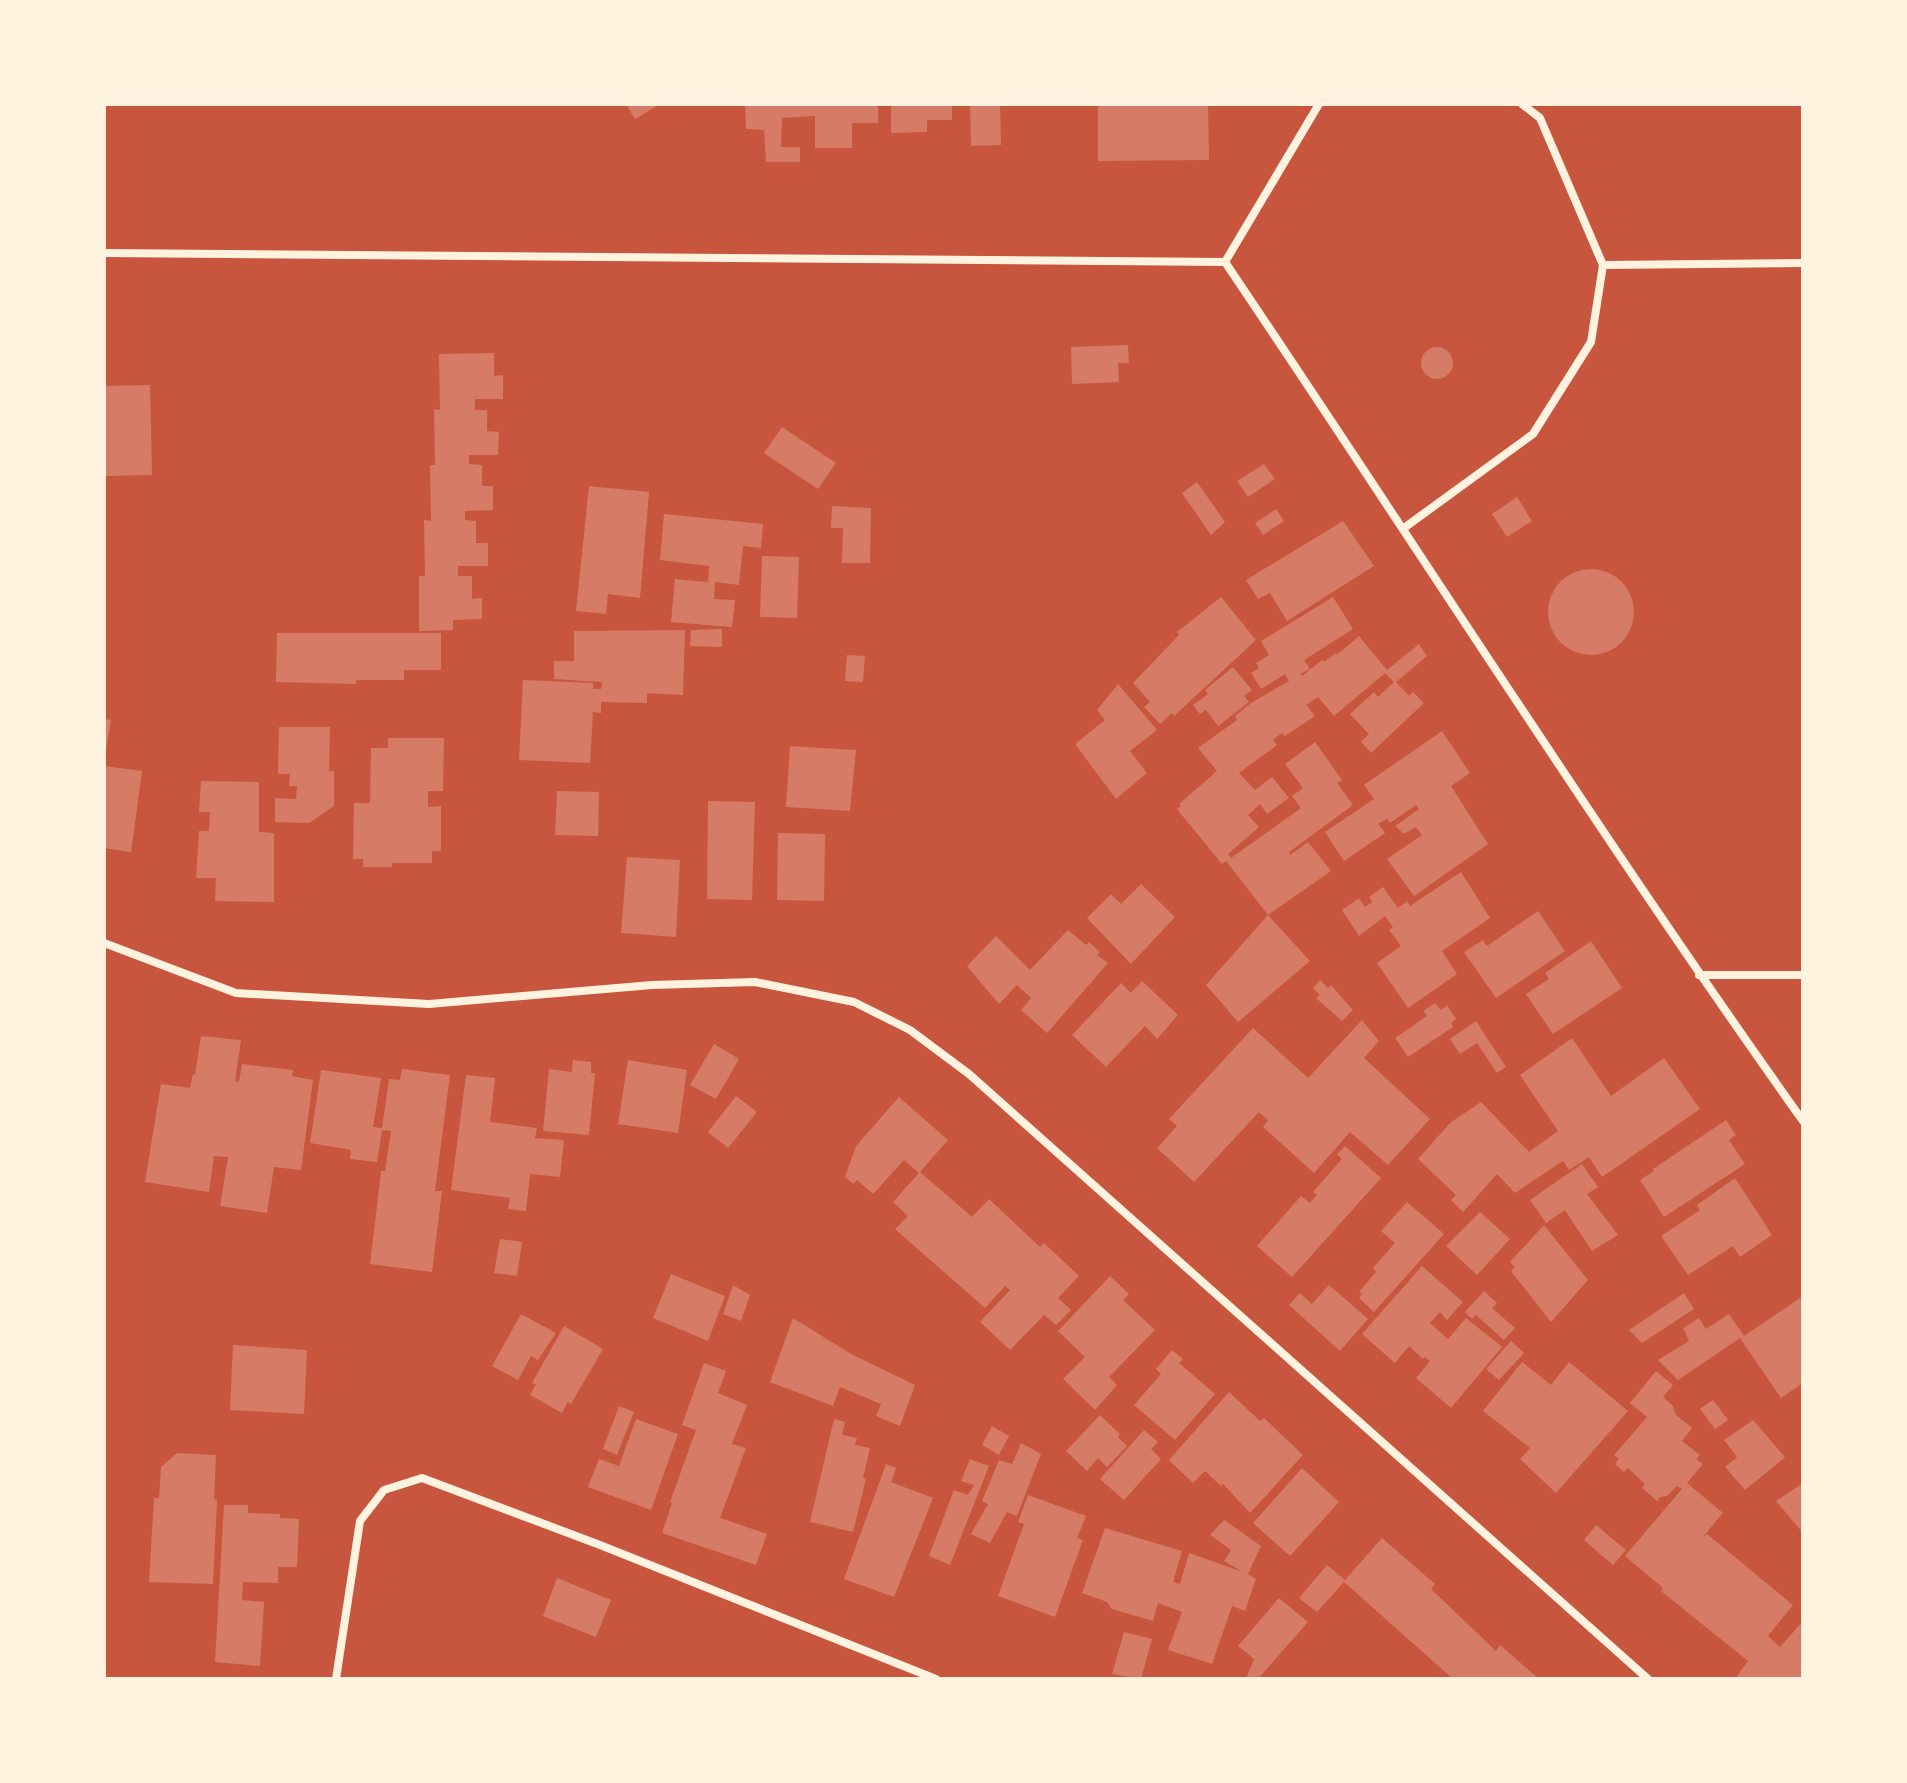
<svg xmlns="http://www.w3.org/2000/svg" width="1907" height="1783" viewBox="0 0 1907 1783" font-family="'Fira Sans Condensed',sans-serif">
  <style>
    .building { fill: #d67c66 }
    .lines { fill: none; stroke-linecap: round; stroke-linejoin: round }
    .minor { stroke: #fff3e0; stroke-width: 8 }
  </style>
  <rect width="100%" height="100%" fill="#c8553d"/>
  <!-- building -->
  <g class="building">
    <polygon points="626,104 660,104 635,119"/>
    <polygon points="745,104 878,104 878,123 852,123 852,148 815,148 815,116 782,118 781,147 800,147 800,162 766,162 764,130 746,129"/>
    <polygon points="891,104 952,104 952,120 927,120 927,132 891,133"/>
    <polygon points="970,104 1000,104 1001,145 971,146"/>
    <polygon points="1098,104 1208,104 1209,160 1098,161"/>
    <polygon points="1128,345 1129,363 1118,363 1119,382 1072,384 1071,347"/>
    <circle cx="1437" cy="363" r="16"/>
    <polygon points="494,353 494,376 503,375 503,399 475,399 475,410 487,410 487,431 499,432 498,455 469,455 469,464 482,465 482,486 493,486 493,510 465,511 465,520 476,521 476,543 488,543 488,566 458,566 458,576 472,576 472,599 482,598 482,619 453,620 453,630 419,631 419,576 425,576 424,520 431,521 430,465 435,465 434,409 440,410 439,354"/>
    <polygon points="150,385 152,475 104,476 104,386"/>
    <polygon points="782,427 836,463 818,489 764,453"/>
    <polygon points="1264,464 1275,479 1248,497 1237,481"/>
    <polygon points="1197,482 1225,522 1211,535 1182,493"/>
    <polygon points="589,486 649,492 640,598 608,594 606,614 576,611"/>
    <polygon points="1517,497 1532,521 1507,537 1492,514"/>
    <polygon points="832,506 871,508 870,563 842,563 843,528 831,528"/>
    <polygon points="1276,509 1284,521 1263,535 1255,523"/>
    <polygon points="664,514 763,524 761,548 743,546 739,585 715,582 714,599 735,600 732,627 671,622 675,579 708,582 709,566 660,560"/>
    <polygon points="1343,521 1374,566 1287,621 1270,593 1258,599 1246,580"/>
    <polygon points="762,556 799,557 797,618 760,617"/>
    <circle cx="1591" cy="612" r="43"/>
    <polygon points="1221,597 1256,640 1174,716 1172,713 1160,724 1144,707 1150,702 1133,683 1179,635 1177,632"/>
    <polygon points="1333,597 1353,629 1304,660 1310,669 1300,674 1302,676 1322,660 1324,662 1336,653 1337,655 1359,636 1387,670 1419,644 1427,656 1396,682 1409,696 1413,692 1424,703 1371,753 1361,742 1369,734 1350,714 1374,692 1378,697 1394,682 1385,673 1334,716 1318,697 1306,705 1315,716 1285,736 1282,733 1273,740 1277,745 1239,773 1255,790 1272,777 1289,798 1267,814 1260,804 1248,815 1259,827 1228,854 1231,858 1301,808 1292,796 1303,788 1285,764 1315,742 1342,780 1337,783 1353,805 1289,852 1290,855 1308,842 1331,871 1268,915 1310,961 1238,1022 1206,985 1268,915 1226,861 1222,864 1177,809 1181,806 1179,804 1217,771 1198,748 1237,720 1235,716 1251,703 1289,681 1285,674 1261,689 1251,673 1259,668 1256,663 1269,655 1261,641"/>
    <polygon points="722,629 722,647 690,646 691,630"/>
    <polygon points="685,630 683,695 647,693 647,703 601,702 601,713 593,712 590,763 519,760 523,680 593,683 593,689 601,689 602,682 554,679 554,661 574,661 574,631"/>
    <polygon points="277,633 441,633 441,670 404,670 404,680 356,680 356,684 276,682"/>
    <polygon points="847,655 865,656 863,682 845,681"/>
    <polygon points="1233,667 1252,690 1244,696 1249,702 1218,726 1206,710 1200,714 1193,705 1208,694 1205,690"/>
    <polygon points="1118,684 1157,730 1130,751 1147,773 1116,799 1075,744 1105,720 1097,710"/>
    <polygon points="104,719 111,720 106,750 104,750"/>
    <polygon points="279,727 330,727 329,771 334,771 334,806 309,823 275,822 275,798 296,799 297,786 289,786 290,774 278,774"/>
    <polygon points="1442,731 1470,773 1451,786 1488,844 1414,896 1387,859 1422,835 1416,827 1404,834 1395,826 1419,809 1416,805 1390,823 1387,819 1378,824 1385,833 1344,861 1325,832 1374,799 1364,785"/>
    <polygon points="388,738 444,738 443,791 428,791 428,807 441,806 441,851 432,851 432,863 392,863 392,867 363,867 363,859 353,859 354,803 370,803 371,748 388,748"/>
    <polygon points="790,746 856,750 850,811 786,807"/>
    <polygon points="104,766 142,771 131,852 104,848"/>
    <polygon points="201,781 259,782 259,832 274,833 274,902 215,901 216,878 196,878 199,831 209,831 210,812 199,812"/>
    <polygon points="557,791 599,792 598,836 555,835"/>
    <polygon points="708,801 755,802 752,900 707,899"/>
    <polygon points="778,833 825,834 824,901 777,900"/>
    <polygon points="627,857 680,860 676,937 621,933"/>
    <polygon points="1461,872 1490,918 1442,951 1457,974 1408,1008 1377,963 1401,946 1389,930 1393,927 1385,916 1359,936 1342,910 1359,898 1365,907 1372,902 1369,897 1383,887 1398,908 1407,901 1410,906"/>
    <polygon points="1141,884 1175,917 1131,964 1087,918 1111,894 1121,904"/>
    <polygon points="1538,911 1565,951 1496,998 1464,952 1483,940 1487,946"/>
    <polygon points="1068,930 1086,945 1089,942 1100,952 1097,955 1108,963 1047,1033 1021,1010 1031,998 1017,985 999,1004 967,966 996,936 1030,970"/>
    <polygon points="1591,941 1622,988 1553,1034 1526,994 1549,979 1545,973"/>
    <polygon points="1320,980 1328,988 1331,985 1353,1010 1342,1021 1316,998 1320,995 1313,988"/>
    <polygon points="1142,981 1178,1015 1157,1039 1145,1026 1106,1067 1072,1035 1121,983 1131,993"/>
    <polygon points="1435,1003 1441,1010 1447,1005 1456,1019 1451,1023 1453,1027 1408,1057 1395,1038 1427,1016 1423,1011"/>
    <polygon points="1362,1020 1379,1041 1364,1058 1430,1119 1388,1165 1350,1132 1314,1173 1263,1127 1268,1120 1259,1112 1194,1182 1157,1148 1177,1126 1169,1119 1253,1028 1308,1078"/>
    <polygon points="1476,1021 1506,1067 1497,1073 1477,1043 1460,1054 1450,1039"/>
    <polygon points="201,1036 241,1040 235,1081 239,1082 242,1064 293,1070 292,1076 313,1080 301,1170 274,1167 267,1213 220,1206 228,1157 214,1156 209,1192 145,1182 161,1084 190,1088 193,1074 195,1075"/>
    <polygon points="1572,1038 1611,1096 1664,1058 1700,1109 1602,1177 1589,1157 1569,1170 1563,1161 1515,1193 1497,1174 1463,1212 1451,1200 1456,1195 1418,1159 1450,1123 1481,1102 1529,1152 1558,1131 1520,1075"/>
    <polygon points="714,1044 739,1059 716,1099 690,1085"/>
    <polygon points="573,1060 591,1062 591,1073 595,1073 589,1135 543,1131 549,1069 572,1072"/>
    <polygon points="628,1060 687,1070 678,1133 618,1124"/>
    <polygon points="402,1069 450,1075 435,1191 442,1191 432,1272 370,1264 381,1171 385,1171 391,1131 382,1130 377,1162 350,1159 351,1150 310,1143 321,1070 381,1078 373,1127 382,1128 389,1079 400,1080"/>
    <polygon points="466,1075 495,1078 490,1122 537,1128 535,1138 564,1140 560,1177 530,1174 526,1211 508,1209 510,1198 451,1190"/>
    <polygon points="736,1096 757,1112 728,1148 708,1132"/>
    <polygon points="899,1097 948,1140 920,1172 972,1217 989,1199 1040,1247 1044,1243 1079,1276 1058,1298 1071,1310 1056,1325 1044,1315 1010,1350 980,1322 1010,1290 1005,1286 985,1308 895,1229 908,1216 893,1202 919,1173 904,1160 873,1194 857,1180 853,1184 845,1177 856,1146"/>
    <polygon points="1726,1120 1736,1135 1729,1140 1745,1164 1664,1217 1640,1180 1654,1171 1653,1169"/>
    <polygon points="1345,1146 1381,1178 1292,1277 1257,1246 1301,1196 1310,1203 1317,1195 1313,1192 1342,1159 1337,1154"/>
    <polygon points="1582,1164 1598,1187 1587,1194 1618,1235 1592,1251 1565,1210 1546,1223 1530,1200"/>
    <polygon points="1735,1178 1772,1235 1740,1257 1733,1246 1688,1275 1661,1236 1700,1210 1697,1205"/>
    <polygon points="1407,1202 1444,1234 1374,1312 1359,1298 1362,1294 1359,1292 1376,1272 1373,1268 1395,1243 1381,1231"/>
    <polygon points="1480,1212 1510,1239 1477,1275 1446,1246"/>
    <polygon points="1544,1225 1588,1280 1551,1322 1511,1271 1515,1267 1510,1262"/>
    <polygon points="500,1239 522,1242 517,1276 494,1273"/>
    <polygon points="1422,1266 1463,1302 1447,1320 1440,1312 1430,1323 1448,1339 1466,1318 1502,1347 1451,1408 1416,1378 1430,1361 1425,1357 1423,1359 1409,1346 1395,1363 1362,1334"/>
    <polygon points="671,1274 725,1296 708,1341 653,1318"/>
    <polygon points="1110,1276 1129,1294 1123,1300 1155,1330 1109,1377 1117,1385 1095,1410 1063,1379 1085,1357 1058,1331"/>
    <polygon points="733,1285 750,1295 741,1321 723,1314"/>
    <polygon points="1329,1285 1368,1319 1340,1351 1289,1305 1300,1293 1312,1304"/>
    <polygon points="1484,1291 1497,1303 1492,1308 1515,1328 1504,1340 1476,1315 1472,1319 1465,1312"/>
    <polygon points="1684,1293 1694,1309 1642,1343 1629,1330"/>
    <polygon points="1803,1296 1803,1383 1781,1398 1740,1338 1678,1380 1658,1360 1689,1341 1683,1328 1699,1318 1706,1329 1729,1314 1744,1336"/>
    <polygon points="521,1314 556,1333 538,1360 531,1356 518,1380 492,1366"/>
    <polygon points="793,1318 851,1354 915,1385 900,1426 876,1416 881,1404 840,1387 833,1406 770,1382"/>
    <polygon points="564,1326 603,1349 571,1404 568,1402 562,1413 530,1395 536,1384 532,1383"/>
    <polygon points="1511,1341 1524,1353 1499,1380 1486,1369"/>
    <polygon points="233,1345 307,1350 304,1414 230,1410"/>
    <polygon points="1172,1350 1183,1359 1179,1363 1215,1394 1175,1440 1134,1405 1161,1374 1156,1369"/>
    <polygon points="1522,1362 1551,1385 1569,1362 1628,1411 1556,1493 1520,1459 1530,1448 1483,1411"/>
    <polygon points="704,1363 726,1371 718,1393 747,1405 732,1444 746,1448 720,1518 767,1534 756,1565 662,1533 672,1503 670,1502 696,1430 682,1425"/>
    <polygon points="1656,1371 1673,1385 1663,1397 1673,1406 1676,1415 1692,1428 1682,1441 1700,1455 1696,1459 1703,1464 1687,1483 1723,1513 1702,1538 1707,1534 1793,1605 1768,1636 1780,1647 1803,1621 1803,1679 1735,1679 1748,1661 1661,1591 1663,1588 1625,1556 1682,1489 1677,1486 1667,1496 1660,1497 1657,1501 1642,1488 1645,1484 1628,1468 1624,1472 1615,1464 1619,1459 1614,1455 1647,1417 1630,1403"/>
    <polygon points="1229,1392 1260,1421 1264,1418 1303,1455 1250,1513 1223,1484 1221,1486 1205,1471 1193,1483 1169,1460"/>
    <polygon points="1713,1400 1728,1420 1715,1429 1700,1409"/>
    <polygon points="619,1406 634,1412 617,1455 603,1449"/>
    <polygon points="1100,1415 1120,1434 1118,1437 1127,1446 1107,1467 1098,1458 1087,1471 1066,1451"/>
    <polygon points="636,1419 678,1434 651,1510 588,1487 599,1459 619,1466"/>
    <polygon points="834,1419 845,1422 842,1435 857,1438 855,1445 870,1448 863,1478 866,1479 853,1532 810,1522"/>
    <polygon points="1753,1420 1785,1457 1745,1490 1725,1467 1737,1457 1724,1440"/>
    <polygon points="992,1426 1009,1436 999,1455 982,1445"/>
    <polygon points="1144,1430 1158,1442 1151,1449 1161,1459 1124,1500 1100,1479"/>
    <polygon points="1021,1443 1041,1454 1017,1516 1007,1512 990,1543 971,1534 988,1504 982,1501 999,1460 1012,1464"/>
    <polygon points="177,1453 216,1455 214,1499 217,1500 213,1584 149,1582 154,1498 159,1498 161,1467"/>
    <polygon points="970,1459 989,1466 950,1565 929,1556 954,1490 968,1495 974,1485 961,1481"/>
    <polygon points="886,1464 896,1468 891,1482 933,1498 894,1597 844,1579"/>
    <polygon points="1302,1468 1339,1502 1290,1556 1253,1523"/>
    <polygon points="1803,1483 1803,1533 1776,1501"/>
    <polygon points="1028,1495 1086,1516 1077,1538 1083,1540 1055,1617 998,1596 1024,1524 1018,1522"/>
    <polygon points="224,1505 248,1505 248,1513 280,1514 280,1518 299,1519 297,1567 278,1567 278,1583 243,1582 242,1600 264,1602 260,1666 215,1662"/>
    <polygon points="1224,1520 1261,1546 1248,1574 1256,1579 1245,1611 1232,1606 1212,1664 1168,1650 1182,1612 1158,1603 1153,1621 1112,1609 1107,1602 1082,1593 1105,1528 1182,1551 1173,1582 1180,1584 1189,1553 1243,1572 1224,1561 1231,1550 1210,1535"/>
    <polygon points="1596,1525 1626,1550 1613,1565 1584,1540"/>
    <polygon points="1382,1538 1435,1584 1431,1589 1496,1651 1500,1645 1539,1679 1453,1679 1344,1582 1317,1612 1299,1598 1327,1565 1345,1580"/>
    <polygon points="557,1578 611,1600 596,1637 543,1616"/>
    <polygon points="1279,1598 1308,1622 1258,1679 1246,1679 1254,1659 1238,1646"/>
    <polygon points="1124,1632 1152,1639 1141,1679 1112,1674"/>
  </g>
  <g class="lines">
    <!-- minor -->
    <g class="minor">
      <polyline points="104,253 1225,262"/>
      <path d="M1225,262c193,286 378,578 578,859"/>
      <polyline points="1225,262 1319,104"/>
      <polyline points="1603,265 1803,263"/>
      <polyline points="1404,528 1533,434 1591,342 1603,265 1540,118 1522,104"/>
      <polyline points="104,943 236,993 429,1004 652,985 755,982 854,1002 910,1030 969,1074 1648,1679"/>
      <polyline points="1699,975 1803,975"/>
      <polyline points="336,1679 360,1521 384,1490 422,1478 600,1545 936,1679"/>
    </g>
  </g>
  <!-- border -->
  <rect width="1907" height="1783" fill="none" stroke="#fff3e0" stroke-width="212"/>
</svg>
